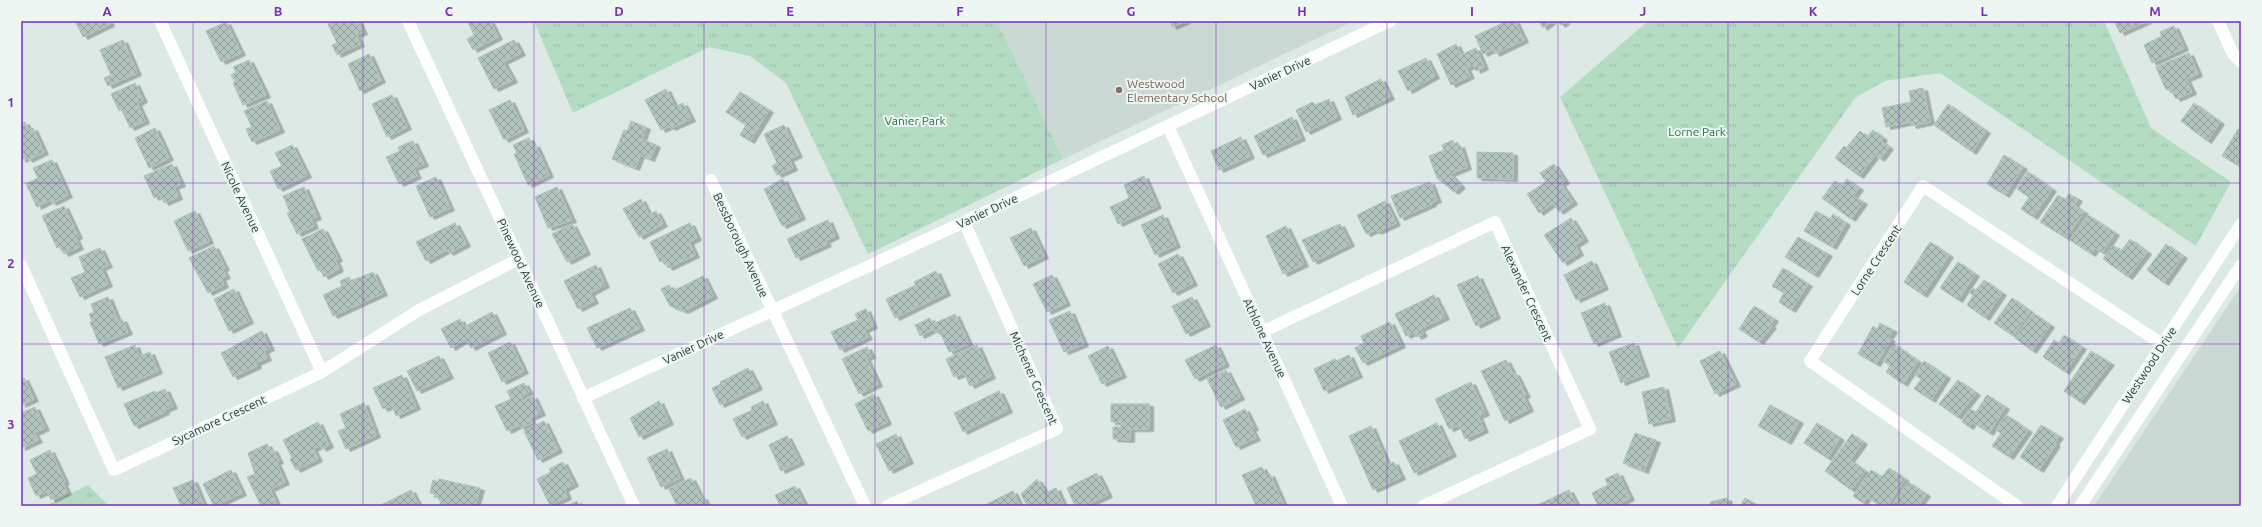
<svg xmlns="http://www.w3.org/2000/svg" width="2262" height="527" viewBox="0 0 2262 527" font-family="Ubuntu,sans-serif">
  <style>
    .built { fill: #cbd9d4 }
    .grass { fill: url(#grass-tufts) }
    .building { fill: url(#building-cross-hatch); stroke: #afc3bd; filter: url(#shadow) }
    .lines { fill: none; stroke-linecap: round; stroke-linejoin: round }
    .minor { stroke: #fff; stroke-width: 12 }
    .grid { fill: none; stroke: #7b2cbf; stroke-width: 1; stroke-opacity: 0.55 }
    .education-dot { fill: #8d6e63; stroke: #edf6f2; stroke-width: 1.5 }
    .labels { text-anchor: middle; dominant-baseline: central; stroke-width: 4; stroke-linejoin: round; paint-order: stroke }
    .street-label { font-size: 12px; fill: #1e3934; stroke: #edf6f2 }
    .education-label { font-size: 12px; fill: #785e54; stroke: #edf6f2; text-anchor: start }
    .park-label { font-size: 12px; fill: #28704c; stroke: #edf6f2 }
    .neatline { fill: none; stroke: #7b2cbf; stroke-width: 1.5 }
    .grid-label { font-size: 13px; text-anchor: middle; font-weight: bold; fill: #7b2cbf }
  </style>
  <defs>
    <pattern id="grass-tufts" width="24" height="20" patternUnits="userSpaceOnUse"><rect width="24" height="20" fill="#b4dcc3"/><path d="M3 7l-1-3M5 7V3M7 7l1-3M15 17l-1-3M17 17v-4M19 17l1-3" fill="none" stroke="#9abea8"/></pattern>
    <pattern id="building-cross-hatch" width="8" height="8" patternUnits="userSpaceOnUse"><rect width="8" height="8" fill="#b2c4be"/><path d="M0 0l8 8M0 8l8-8" fill="none" stroke="#90a09b"/></pattern>
    <filter id="shadow"><feDropShadow dx="4.5" dy="2.5" stdDeviation="0" flood-color="#0004"/></filter>
  </defs>
  <rect width="100%" height="100%" fill="#dce9e5"/>
  <!-- built -->
  <g class="built">
    <polygon points="997,21 1354,21 1063,159"/>
    <polygon points="2241,286 2241,506 2094,506"/>
  </g>
  <!-- grass -->
  <g class="grass">
    <polygon points="534,21 997,21 1063,159 868,254 786,83 750,56 709,47 573,113"/>
    <polygon points="1648,21 2104,21 2151,128 2231,182 2196,246 1940,73 1885,81 1855,98 1678,348 1560,97"/>
    <polygon points="88,485 109,506 45,506"/>
  </g>
  <!-- building -->
  <g class="building">
    <polygon points="75,21 109,21 110,24 83,37"/>
    <polygon points="335,21 358,21 363,32 356,35 360,44 337,55 332,45 337,43 328,24"/>
    <polygon points="470,21 490,21 498,37 473,50 467,39 474,35 468,22"/>
    <polygon points="1170,21 1186,21 1172,27"/>
    <polygon points="1507,21 1515,21 1524,40 1495,54 1493,49 1483,54 1475,36"/>
    <polygon points="1539,21 1552,21 1543,28"/>
    <polygon points="1557,21 1566,21 1561,25"/>
    <polygon points="2114,21 2147,21 2120,33"/>
    <polygon points="226,22 241,53 221,62 206,31"/>
    <polygon points="2174,26 2184,48 2152,63 2144,45 2162,36 2160,32"/>
    <polygon points="123,40 137,73 108,86 104,78 111,75 100,50"/>
    <polygon points="514,40 521,53 503,62 513,80 494,89 478,58"/>
    <polygon points="1456,44 1461,55 1476,48 1484,67 1476,71 1474,65 1466,68 1470,76 1451,85 1437,54"/>
    <polygon points="2189,53 2198,74 2186,79 2192,92 2176,99 2170,88 2166,90 2156,67"/>
    <polygon points="369,54 381,80 360,91 348,64"/>
    <polygon points="1426,58 1435,76 1408,91 1398,71"/>
    <polygon points="249,60 266,95 243,105 233,83 235,82 231,75 236,72 233,67"/>
    <polygon points="1381,79 1390,97 1353,115 1345,97"/>
    <polygon points="135,83 143,100 137,103 145,121 130,128 122,110 119,111 111,94"/>
    <polygon points="1923,88 1930,122 1912,126 1911,122 1886,127 1882,108 1911,102 1909,91"/>
    <polygon points="666,89 675,107 683,103 691,119 671,128 670,126 661,130 645,100"/>
    <polygon points="740,92 769,110 750,141 740,135 746,125 726,112"/>
    <polygon points="392,95 407,127 387,137 372,104"/>
    <polygon points="1329,99 1337,117 1306,132 1296,110 1313,102 1315,105"/>
    <polygon points="510,100 524,130 504,140 489,110"/>
    <polygon points="267,101 280,130 252,142 246,129 252,127 244,111"/>
    <polygon points="2194,103 2220,122 2207,141 2181,121"/>
    <polygon points="1948,104 1986,131 1972,152 1934,125"/>
    <polygon points="1292,117 1301,138 1263,155 1254,136"/>
    <polygon points="631,121 646,127 642,139 656,145 650,159 640,155 635,168 612,159 624,130 627,131"/>
    <polygon points="25,122 28,130 33,128 44,152 28,160 27,157 21,160 21,124"/>
    <polygon points="784,125 798,155 789,159 793,168 777,175 772,166 777,163 764,134"/>
    <polygon points="155,128 169,158 149,168 135,138"/>
    <polygon points="2238,129 2241,131 2241,167 2222,156"/>
    <polygon points="1873,130 1883,138 1881,141 1889,147 1880,159 1875,155 1859,176 1835,158 1844,146 1846,148 1860,131 1867,137"/>
    <polygon points="1241,137 1250,156 1219,170 1211,151"/>
    <polygon points="529,138 533,146 535,144 549,175 528,185 514,154 517,153 513,145"/>
    <polygon points="1453,140 1454,147 1460,145 1467,167 1450,174 1461,186 1454,192 1437,178 1429,156 1444,150 1442,145"/>
    <polygon points="413,141 424,164 413,168 417,176 399,184 386,157 400,151 398,147"/>
    <polygon points="292,145 307,175 278,189 270,171 282,166 275,153"/>
    <polygon points="1477,152 1513,153 1513,179 1477,178"/>
    <polygon points="2004,155 2023,167 2005,195 1987,184"/>
    <polygon points="52,160 68,195 52,203 50,200 37,207 26,184 38,178 33,168"/>
    <polygon points="172,164 181,184 174,187 178,197 164,203 160,195 154,198 144,176"/>
    <polygon points="1554,164 1565,181 1561,184 1573,202 1559,212 1553,203 1539,213 1527,194 1546,182 1540,173"/>
    <polygon points="2028,172 2052,189 2033,217 2021,209 2029,197 2017,189"/>
    <polygon points="1144,176 1157,206 1118,224 1110,207 1129,198 1124,185"/>
    <polygon points="436,177 450,208 430,217 416,186"/>
    <polygon points="783,179 801,217 782,226 764,189"/>
    <polygon points="1847,179 1859,188 1853,196 1863,202 1851,219 1822,198 1835,181 1842,186"/>
    <polygon points="1430,182 1437,200 1432,202 1432,204 1400,218 1391,196"/>
    <polygon points="304,187 317,217 311,219 314,226 297,234 287,213 290,212 283,196"/>
    <polygon points="557,187 572,220 548,228 535,197"/>
    <polygon points="2069,194 2078,199 2074,205 2084,212 2066,238 2040,222 2058,195 2065,200"/>
    <polygon points="641,199 649,215 656,211 663,224 639,237 623,209"/>
    <polygon points="1385,201 1396,223 1377,232 1375,230 1366,234 1357,215"/>
    <polygon points="64,206 78,236 75,238 79,247 64,254 60,246 57,248 42,216"/>
    <polygon points="195,211 209,241 188,251 174,221"/>
    <polygon points="1816,211 1830,219 1833,214 1846,223 1832,247 1804,231"/>
    <polygon points="1163,215 1176,245 1155,255 1141,225"/>
    <polygon points="2088,215 2115,233 2102,253 2095,248 2091,254 2070,240"/>
    <polygon points="1571,218 1584,239 1575,245 1579,253 1563,263 1544,235"/>
    <polygon points="828,220 835,236 825,241 827,244 796,258 787,239"/>
    <polygon points="455,223 466,244 449,253 447,250 426,261 416,242"/>
    <polygon points="690,223 697,238 689,242 695,255 668,268 664,260 660,262 650,242"/>
    <polygon points="572,224 586,252 567,262 552,234"/>
    <polygon points="1340,224 1350,244 1313,262 1302,240"/>
    <polygon points="1286,226 1304,264 1283,274 1266,236"/>
    <polygon points="1031,228 1044,256 1024,266 1010,238"/>
    <polygon points="323,229 338,259 335,260 339,269 324,277 320,270 318,271 302,239"/>
    <polygon points="1798,237 1828,254 1814,275 1785,257"/>
    <polygon points="2130,239 2147,252 2128,277 2103,259 2113,245 2121,251"/>
    <polygon points="1930,242 1949,255 1923,295 1904,282"/>
    <polygon points="2166,244 2183,256 2164,283 2147,270"/>
    <polygon points="214,246 225,268 222,269 226,276 221,278 224,285 208,293 189,258"/>
    <polygon points="100,248 108,265 101,268 108,284 80,297 71,278 85,272 79,257"/>
    <polygon points="1178,254 1193,283 1173,293 1158,264"/>
    <polygon points="1592,261 1604,287 1576,300 1564,275"/>
    <polygon points="1958,262 1975,274 1958,300 1940,288"/>
    <polygon points="596,265 605,285 590,293 594,301 578,309 564,281"/>
    <polygon points="1783,268 1808,284 1791,310 1779,302 1784,293 1772,286"/>
    <polygon points="936,271 946,293 895,318 886,299 916,285 914,282"/>
    <polygon points="373,272 383,293 333,316 323,295 342,286 340,281 349,277 351,281"/>
    <polygon points="1052,275 1066,303 1047,312 1033,284"/>
    <polygon points="703,276 713,296 684,311 670,306 661,289 669,285 673,291"/>
    <polygon points="1478,276 1496,316 1476,326 1457,285"/>
    <polygon points="1984,280 2002,293 1985,318 1967,305 1973,296 1970,293 1973,288 1976,290"/>
    <polygon points="234,289 249,321 229,331 214,299"/>
    <polygon points="1434,295 1445,317 1420,329 1423,334 1417,337 1414,332 1406,336 1395,314"/>
    <polygon points="108,297 118,321 122,319 128,332 99,344 90,322 92,321 89,314 94,312 91,304"/>
    <polygon points="1192,297 1206,324 1186,334 1172,306"/>
    <polygon points="2012,298 2030,311 2013,336 1994,323"/>
    <polygon points="1605,303 1617,334 1594,344 1581,313"/>
    <polygon points="1754,306 1774,319 1770,325 1772,326 1759,342 1739,329"/>
    <polygon points="630,308 640,328 597,348 587,328"/>
    <polygon points="866,309 873,326 864,330 868,337 840,350 831,332 858,320 855,314"/>
    <polygon points="1070,311 1084,344 1064,352 1049,320"/>
    <polygon points="492,312 502,332 471,348 466,339 451,348 441,329 460,319 464,327"/>
    <polygon points="2033,313 2050,325 2032,351 2015,338"/>
    <polygon points="955,314 969,344 949,352 939,330 935,332 934,329 920,336 915,325 930,318 933,324"/>
    <polygon points="1390,322 1401,345 1363,363 1355,348 1364,343 1361,336"/>
    <polygon points="1880,323 1893,330 1888,338 1891,339 1876,364 1858,354 1873,326 1877,329"/>
    <polygon points="262,331 270,348 264,351 267,358 256,363 257,366 233,377 221,353"/>
    <polygon points="2064,335 2082,347 2065,372 2043,357 2054,340 2059,343"/>
    <polygon points="510,342 524,371 502,382 488,353"/>
    <polygon points="1634,343 1645,374 1621,383 1609,352"/>
    <polygon points="1894,344 1918,361 1903,384 1886,372 1890,366 1883,361"/>
    <polygon points="135,345 139,356 150,352 158,371 118,388 105,357"/>
    <polygon points="977,345 991,376 970,386 964,373 954,377 946,359"/>
    <polygon points="1216,345 1225,364 1195,379 1185,360"/>
    <polygon points="1108,346 1122,375 1102,384 1088,356"/>
    <polygon points="867,347 871,356 866,358 878,384 859,394 842,359"/>
    <polygon points="1720,351 1736,384 1715,394 1700,361"/>
    <polygon points="2091,351 2110,363 2080,402 2064,391"/>
    <polygon points="1349,355 1358,375 1324,391 1314,369 1335,359 1336,361"/>
    <polygon points="439,356 449,376 417,391 407,371"/>
    <polygon points="1506,360 1513,374 1515,373 1526,395 1523,396 1529,409 1505,421 1481,371"/>
    <polygon points="1924,361 1946,376 1931,400 1914,389 1921,379 1915,375"/>
    <polygon points="748,368 758,387 720,405 712,388 721,384 720,382"/>
    <polygon points="1226,370 1240,397 1221,407 1207,379"/>
    <polygon points="402,375 416,407 396,416 392,405 383,409 373,388"/>
    <polygon points="24,378 34,399 21,405 21,379"/>
    <polygon points="1958,380 1976,393 1957,417 1939,404"/>
    <polygon points="1471,382 1485,413 1478,416 1484,430 1465,439 1459,425 1449,429 1435,399"/>
    <polygon points="524,383 529,392 521,396 523,401 533,396 541,413 530,418 532,423 521,428 519,425 507,431 495,406 511,399 507,391"/>
    <polygon points="1664,387 1671,419 1649,424 1642,392"/>
    <polygon points="165,389 173,406 164,410 165,412 134,426 124,404 155,391 156,393"/>
    <polygon points="999,391 1008,410 963,432 954,413"/>
    <polygon points="874,394 887,422 868,431 855,404"/>
    <polygon points="1987,395 2005,407 1989,433 1972,422 1969,427 1962,422 1970,409 1976,412"/>
    <polygon points="659,401 669,422 639,437 630,418"/>
    <polygon points="763,401 773,422 742,437 733,419 752,410 751,407"/>
    <polygon points="364,403 376,435 346,449 338,431 346,428 340,414"/>
    <polygon points="1111,404 1149,404 1149,429 1130,429 1130,440 1113,439 1113,427 1121,427 1121,422 1111,422"/>
    <polygon points="1770,405 1799,421 1787,442 1758,426"/>
    <polygon points="35,407 45,428 34,433 38,440 21,448 21,413"/>
    <polygon points="1245,409 1254,428 1251,429 1256,438 1236,447 1223,420"/>
    <polygon points="2006,415 2028,430 2009,457 1992,446 2001,433 1996,430"/>
    <polygon points="544,421 558,450 538,460 524,431"/>
    <polygon points="318,422 329,445 322,449 320,445 313,449 318,459 296,470 290,459 292,458 283,440"/>
    <polygon points="1437,423 1452,454 1414,473 1399,441"/>
    <polygon points="1817,423 1840,438 1827,458 1804,443"/>
    <polygon points="2041,425 2059,436 2054,443 2056,444 2039,470 2020,457"/>
    <polygon points="1371,426 1388,465 1394,462 1401,477 1373,490 1349,436"/>
    <polygon points="1635,433 1656,440 1644,471 1623,463"/>
    <polygon points="896,434 909,461 889,471 876,444"/>
    <polygon points="1852,434 1863,442 1850,460 1865,471 1851,490 1825,471"/>
    <polygon points="787,436 800,462 781,471 769,445"/>
    <polygon points="267,444 270,450 273,449 279,461 276,462 285,482 270,489 277,505 276,506 261,506 247,477 255,474 248,453"/>
    <polygon points="667,449 680,478 661,487 647,458"/>
    <polygon points="50,450 65,482 63,483 67,492 51,500 47,491 36,496 28,478 37,474 30,460"/>
    <polygon points="563,462 574,484 564,489 567,497 550,505 537,479 551,472 549,469"/>
    <polygon points="1262,467 1266,476 1270,474 1284,506 1256,506 1242,475"/>
    <polygon points="1889,468 1905,479 1887,506 1880,506 1867,497 1863,503 1853,496 1871,470 1882,477"/>
    <polygon points="231,470 242,493 214,506 203,484"/>
    <polygon points="1097,473 1108,495 1084,506 1075,506 1067,488"/>
    <polygon points="1618,473 1630,498 1614,506 1598,506 1592,493 1608,485 1605,479"/>
    <polygon points="691,478 701,498 703,497 707,506 677,506 669,489"/>
    <polygon points="439,479 480,488 475,506 440,504 442,499 434,497 435,494 430,493 433,480 438,482"/>
    <polygon points="1037,479 1046,493 1056,488 1064,506 1027,506 1021,494"/>
    <polygon points="193,480 204,506 181,506 173,488"/>
    <polygon points="1908,482 1926,494 1918,506 1892,506"/>
    <polygon points="795,486 805,506 780,506 775,495"/>
    <polygon points="411,490 419,506 379,506"/>
    <polygon points="1569,490 1577,506 1535,506"/>
    <polygon points="1013,491 1020,506 983,506"/>
    <polygon points="1727,498 1729,506 1711,506 1710,502"/>
    <polygon points="1745,498 1759,506 1740,506"/>
    <polygon points="577,501 579,506 566,506"/>
  </g>
  <g class="lines">
    <!-- minor -->
    <g class="minor">
      <polyline points="160,21 322,372"/>
      <polyline points="408,21 634,506"/>
      <polyline points="2218,21 2233,54 2241,62"/>
      <polyline points="1168,126 1342,506"/>
      <polyline points="711,180 865,506"/>
      <polyline points="21,265 114,470 322,372 419,310 519,259"/>
      <polyline points="1262,332 1495,222 1590,429 1423,506"/>
      <polyline points="583,398 964,222 1390,21"/>
      <polyline points="887,506 1057,429 964,222"/>
      <polyline points="2017,506 1810,361 1923,186 2162,344"/>
      <polyline points="2057,506 2241,224"/>
      <polyline points="2080,506 2241,265"/>
    </g>
  </g>
  <!-- grid -->
  <path class="grid" d="M193,21v485M363,21v485M534,21v485M704,21v485M875,21v485M1046,21v485M1216,21v485M1387,21v485M1558,21v485M1728,21v485M1899,21v485M2069,21v485M21,183h2220M21,344h2220"/>
  <!-- markers -->
  <circle class="education-dot" cx="1119" cy="90" r="4"/>
  <g class="labels">
    <!-- street labels -->
    <g class="street-label">
      <text transform="translate(1280 73) rotate(-25)">Vanier Drive</text>
      <text transform="translate(241 197) rotate(65)">Nicole Avenue</text>
      <text transform="translate(987 211) rotate(-25)">Vanier Drive</text>
      <text transform="translate(741 245) rotate(65)">Bessborough Avenue</text>
      <text transform="translate(1876 260) rotate(-57)">Lorne Crescent</text>
      <text transform="translate(521 263) rotate(65)">Pinewood Avenue</text>
      <text transform="translate(1527 293) rotate(65)">Alexander Crescent</text>
      <text transform="translate(1265 338) rotate(65)">Athlone Avenue</text>
      <text transform="translate(693 347) rotate(-25)">Vanier Drive</text>
      <text transform="translate(2149 365) rotate(-57)">Westwood Drive</text>
      <text transform="translate(1034 378) rotate(66)">Michener Crescent</text>
      <text transform="translate(219 420) rotate(-25)">Sycamore Crescent</text>
    </g>
    <!-- education labels -->
    <g class="education-label">
      <text x="1127" y="83">Westwood<tspan x="1127" dy="14">Elementary School</tspan></text>
    </g>
    <!-- park labels -->
    <g class="park-label">
      <text x="915" y="120">Vanier Park</text>
      <text x="1697" y="131">Lorne Park</text>
    </g>
  </g>
  <!-- border -->
  <rect width="2262" height="527" fill="none" stroke="#edf6f2" stroke-width="44"/>
  <rect x="22" y="22" width="2218" height="483" class="neatline"/>
  <g class="grid-label">
    <text x="107" y="16">A</text>
    <text x="278" y="16">B</text>
    <text x="449" y="16">C</text>
    <text x="619" y="16">D</text>
    <text x="790" y="16">E</text>
    <text x="960" y="16">F</text>
    <text x="1131" y="16">G</text>
    <text x="1302" y="16">H</text>
    <text x="1472" y="16">I</text>
    <text x="1643" y="16">J</text>
    <text x="1813" y="16">K</text>
    <text x="1984" y="16">L</text>
    <text x="2155" y="16">M</text>
    <text x="11" y="107">1</text>
    <text x="11" y="268">2</text>
    <text x="11" y="429">3</text>
  </g>
</svg>
